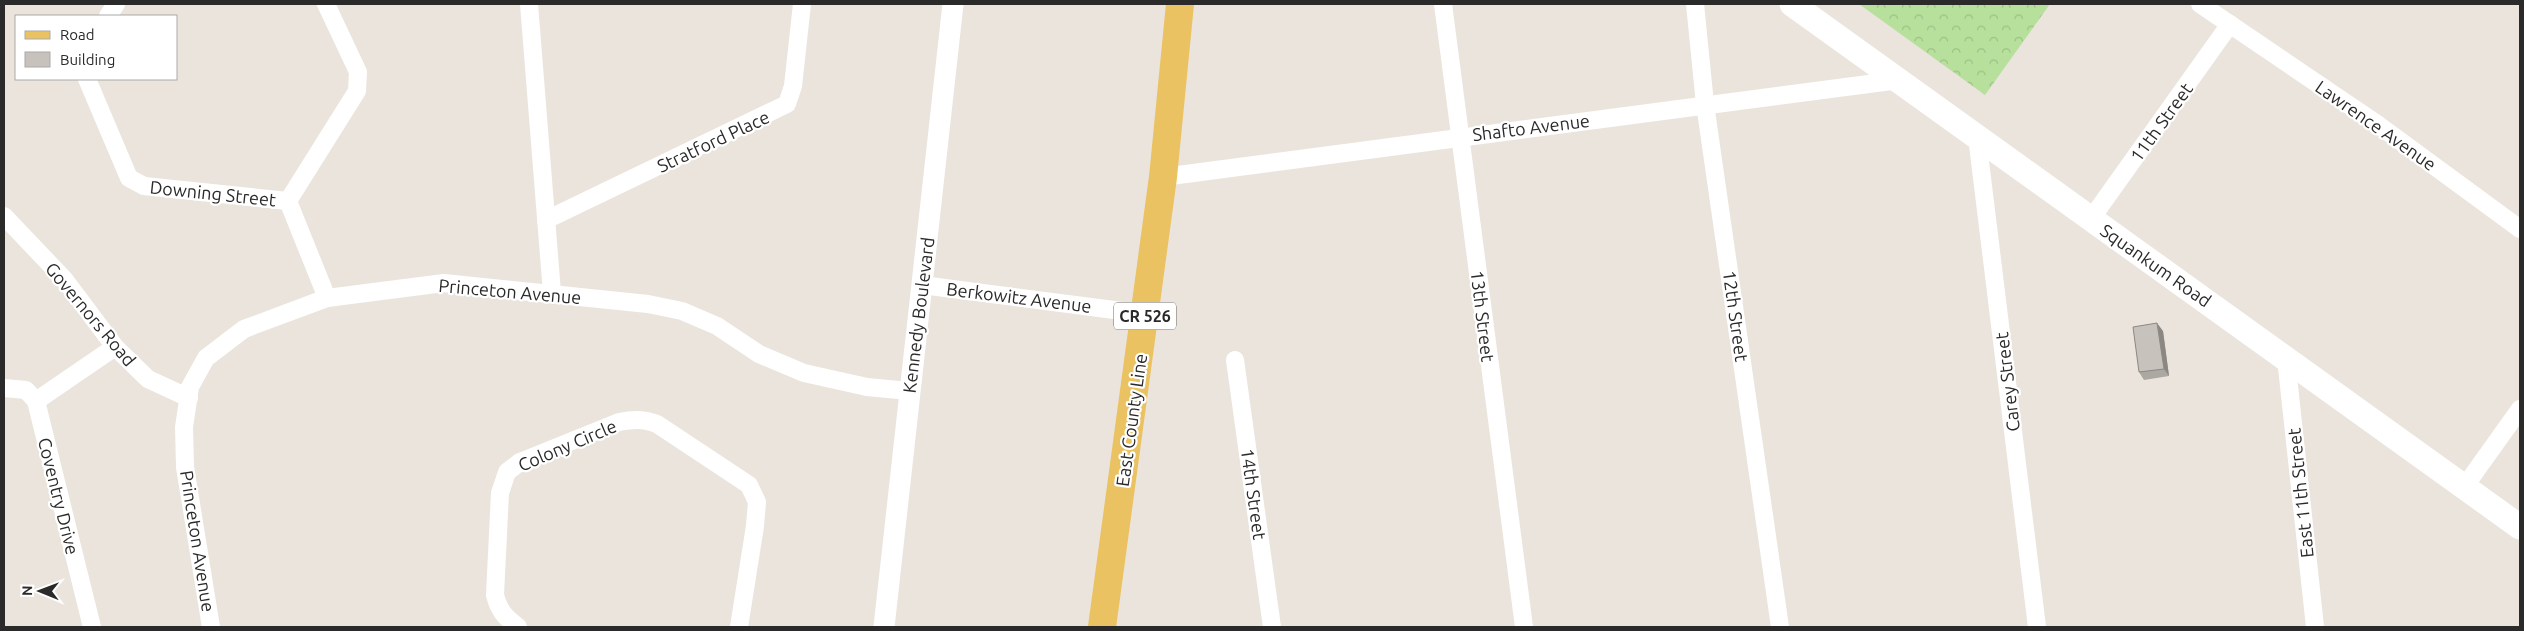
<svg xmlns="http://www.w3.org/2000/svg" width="2524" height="631" viewBox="0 0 2524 631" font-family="Ubuntu,sans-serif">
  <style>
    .forest { fill: url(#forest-crowns) }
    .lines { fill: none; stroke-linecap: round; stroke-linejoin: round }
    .minor { stroke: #fff; stroke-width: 18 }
    .tertiary { stroke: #fff; stroke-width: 21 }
    .secondary { stroke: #fff; stroke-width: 25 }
    .primary { stroke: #eac262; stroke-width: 28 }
    .wall { fill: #aba7a1 }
    .shaded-wall { fill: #8b8883 }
    .building { fill: #c7c2bb; stroke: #8b8883 }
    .labels { text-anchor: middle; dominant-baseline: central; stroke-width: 4.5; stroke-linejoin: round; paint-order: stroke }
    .shield { fill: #fff; stroke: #6a6a6a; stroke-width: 1 }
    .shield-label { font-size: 16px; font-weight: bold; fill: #2a2a2a }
    .street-label { font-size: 18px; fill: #2a2a2a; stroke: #fff }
  </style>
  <defs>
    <pattern id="forest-crowns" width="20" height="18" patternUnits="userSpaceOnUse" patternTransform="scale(1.25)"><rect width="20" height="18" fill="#b6e09b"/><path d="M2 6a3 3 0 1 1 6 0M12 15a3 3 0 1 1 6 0" fill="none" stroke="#9dc086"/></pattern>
  </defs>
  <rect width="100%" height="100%" fill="#ebe4dc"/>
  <!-- forest -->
  <polygon class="forest" points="1859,4 2050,4 1985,95"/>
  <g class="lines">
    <!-- minor -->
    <g class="minor">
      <polyline points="529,4 552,293"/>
      <polyline points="1443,4 1524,627"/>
      <polyline points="1695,4 1705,104 1780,627"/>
      <polyline points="2200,4 2377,124 2520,229"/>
      <polyline points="108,16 116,4"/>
      <polyline points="87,79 129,178 144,186 288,201"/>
      <polyline points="1977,137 2037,627"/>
      <polyline points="1163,177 1899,80"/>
      <polyline points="288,201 357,91 358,72 326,4"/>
      <polyline points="288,201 327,298"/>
      <polyline points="4,216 64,279 115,347 148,379 189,398"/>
      <polyline points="2091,219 2230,24"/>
      <polyline points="546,220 787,104 793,86 802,4"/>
      <polyline points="922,285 1145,314"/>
      <polyline points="2286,358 2315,627"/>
      <polyline points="1235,360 1272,627"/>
      <polyline points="4,388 26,390 36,401 92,627"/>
      <polyline points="36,401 115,347"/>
      <polyline points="2465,486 2520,409"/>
      <polyline points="211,627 185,467 184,427 190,387 206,358 244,329 327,298 444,283 648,304 682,311 717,326 759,354 804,373 867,387 909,391"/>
      <path d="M518,627c-13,-10 -19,-16 -23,-32l5,-102 7,-21 13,-10 99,-40c15,-3 24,-3 38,2l92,61 8,17 -2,24 -16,101"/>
    </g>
    <!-- tertiary -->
    <polyline class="tertiary" points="884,627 953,4"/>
    <!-- secondary -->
    <polyline class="secondary" points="1792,4 2520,527"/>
    <!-- primary -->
    <polyline class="primary" points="1102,627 1163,177 1180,4"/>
  </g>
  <!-- wall -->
  <polygon class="wall" points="2163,331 2169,376 2144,380 2139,372"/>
  <!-- shaded-wall -->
  <polygon class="shaded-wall" points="2157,323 2163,331 2169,376 2164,369"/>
  <!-- building -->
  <polygon class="building" points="2157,323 2164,369 2139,372 2133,327"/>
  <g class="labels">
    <!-- shield labels -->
    <rect class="shield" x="1114" y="302.5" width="62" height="27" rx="4"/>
    <g class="shield-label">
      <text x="1145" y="316">CR 526</text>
    </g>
    <!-- street labels -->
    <g class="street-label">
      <text transform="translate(2161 122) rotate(-54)">11th Street</text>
      <text transform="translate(2376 125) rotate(35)">Lawrence Avenue</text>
      <text transform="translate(1531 127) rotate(-7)">Shafto Avenue</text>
      <text transform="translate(713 141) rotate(-25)">Stratford Place</text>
      <text transform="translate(213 193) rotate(6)">Downing Street</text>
      <text transform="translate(2156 265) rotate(35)">Squankum Road</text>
      <text transform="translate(510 291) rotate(5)">Princeton Avenue</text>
      <text transform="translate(1019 297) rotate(7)">Berkowitz Avenue</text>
      <text transform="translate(91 314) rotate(50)">Governors Road</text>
      <text transform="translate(918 315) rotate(-83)">Kennedy Boulevard</text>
      <text transform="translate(1483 316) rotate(83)">13th Street</text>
      <text transform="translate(1736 316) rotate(82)">12th Street</text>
      <text transform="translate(2007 382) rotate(-97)">Carey Street</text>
      <text transform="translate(1131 420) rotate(-82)">East County Line</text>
      <text transform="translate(567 445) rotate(-23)">Colony Circle</text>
      <text transform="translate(2300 493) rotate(-96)">East 11th Street</text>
      <text transform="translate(1254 494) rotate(82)">14th Street</text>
      <text transform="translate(59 496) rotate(76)">Coventry Drive</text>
      <text transform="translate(198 541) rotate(81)">Princeton Avenue</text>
    </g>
  </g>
  <!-- border -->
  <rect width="2524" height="631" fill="none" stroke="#2a2a2a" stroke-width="10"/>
  <!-- legend -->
  <rect x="15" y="15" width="162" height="65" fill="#ffffff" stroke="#aaaaaa"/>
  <rect x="25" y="31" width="25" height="8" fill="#eac262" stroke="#aaaaaa"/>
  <text x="60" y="40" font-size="15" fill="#2a2a2a">Road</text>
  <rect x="25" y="52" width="25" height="15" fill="#c7c2bb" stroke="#aaaaaa"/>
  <text x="60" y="65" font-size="15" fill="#2a2a2a">Building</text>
  <!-- north arrow -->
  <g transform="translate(40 591) rotate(271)" stroke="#ffffff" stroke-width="4" paint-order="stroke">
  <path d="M0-4L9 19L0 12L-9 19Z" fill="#2a2a2a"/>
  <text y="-8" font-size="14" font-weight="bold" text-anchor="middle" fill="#2a2a2a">N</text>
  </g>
</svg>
